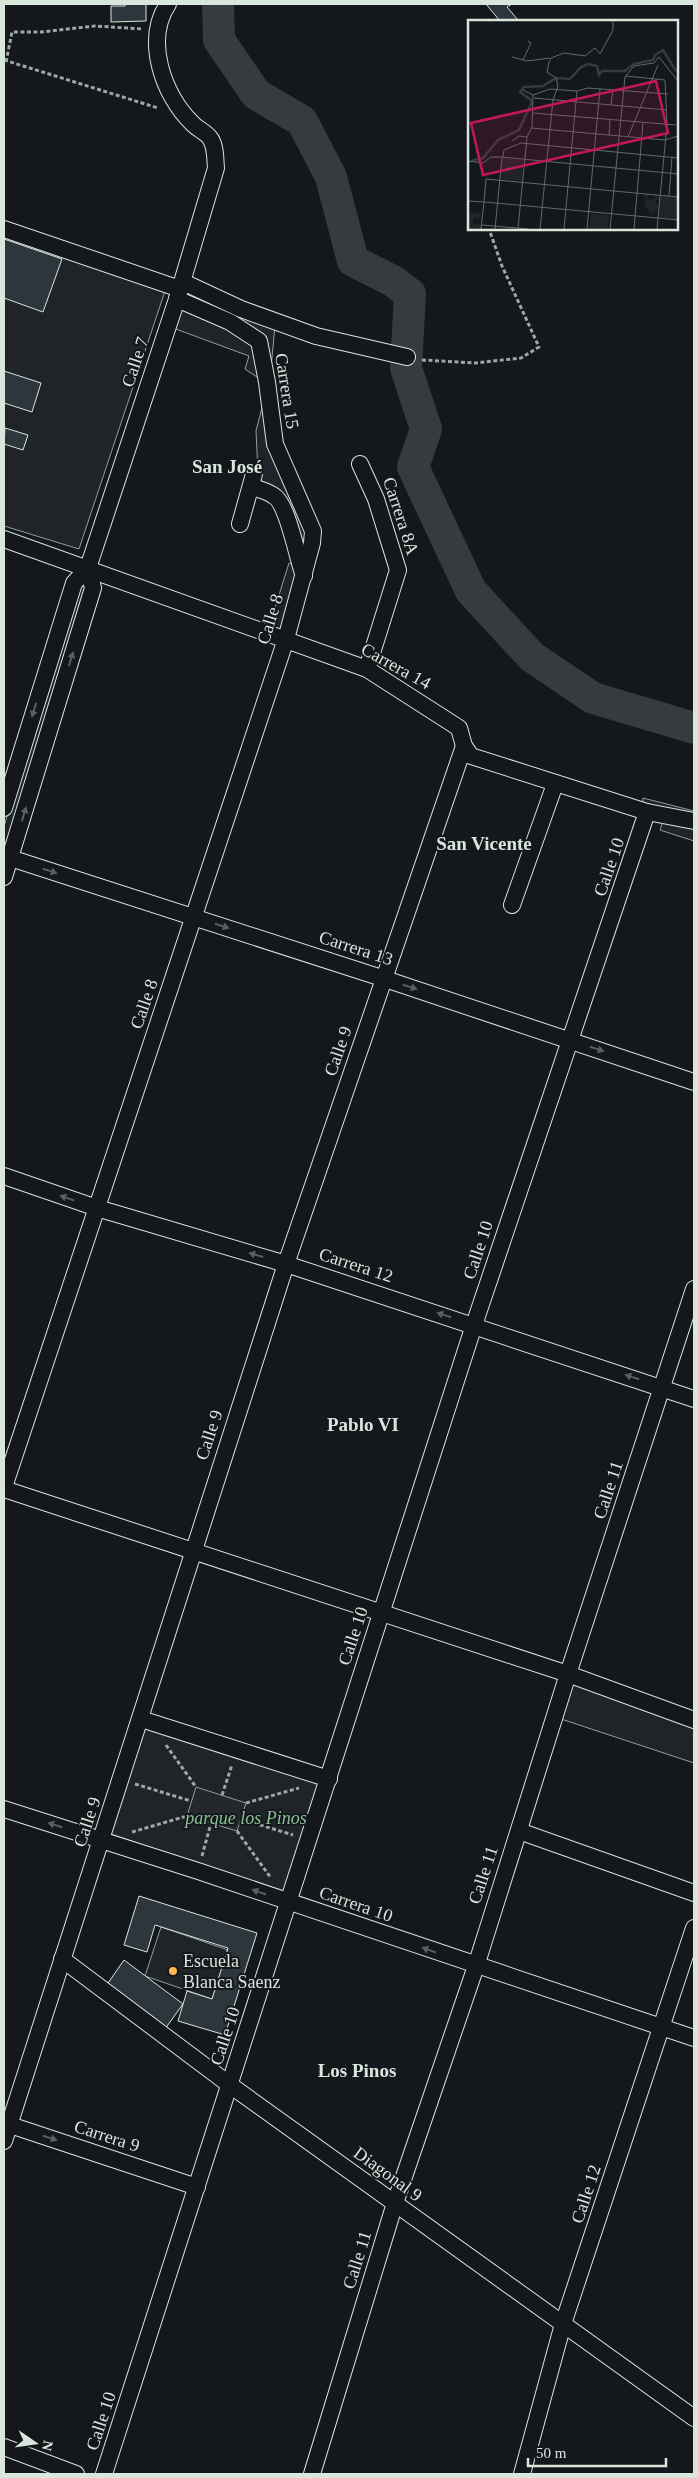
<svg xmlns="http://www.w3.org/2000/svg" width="698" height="2478" viewBox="0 0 698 2478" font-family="Georgia,serif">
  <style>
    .green { fill: #202428; stroke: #939e99 }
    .parking { fill: #24282b; stroke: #939e99 }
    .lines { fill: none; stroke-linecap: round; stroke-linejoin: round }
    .river { stroke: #363b3e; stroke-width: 32 }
    .building { fill: #2c363c; stroke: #d8e6dc }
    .street-casing { stroke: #d8e6dc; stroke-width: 18 }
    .path { stroke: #9da8a2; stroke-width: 3; stroke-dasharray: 4 2.5; stroke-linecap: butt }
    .street { stroke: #14181c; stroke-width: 16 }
    .oneway { fill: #59605f }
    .poi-dot { fill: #ffb74d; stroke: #14181c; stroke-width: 2 }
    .labels { text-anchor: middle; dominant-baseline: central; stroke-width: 4; stroke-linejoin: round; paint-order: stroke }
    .street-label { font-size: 18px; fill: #d8e6dc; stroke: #14181c }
    .park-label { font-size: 18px; font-style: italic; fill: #8ac095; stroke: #14181c }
    .poi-label { font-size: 18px; fill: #d8e6dc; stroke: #14181c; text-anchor: start }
    .neighbourhood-label { font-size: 19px; font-weight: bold; fill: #d8e6dc; stroke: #14181c }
    .inset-river { fill: none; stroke: #363b3e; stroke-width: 2.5 }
    .inset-road { fill: none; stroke: #626a69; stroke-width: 1 }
    .view { fill: #c2185b; fill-opacity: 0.15; stroke: #c2185b; stroke-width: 2.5 }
    .inset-edge { fill: none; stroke: #d8e6dc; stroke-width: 2.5 }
  </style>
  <rect width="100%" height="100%" fill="#14181c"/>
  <!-- green -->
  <g class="green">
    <polygon points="4,235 165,291 79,549 4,526"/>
    <polygon points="185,286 275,325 270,379 260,339 180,297"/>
    <polygon points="181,305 255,343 263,381 245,369 249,356 173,328"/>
    <polygon points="266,392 310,543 296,555 290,504 255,485 258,473 256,431"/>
    <polygon points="289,563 304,569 284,634 269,627"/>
    <polygon points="81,584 87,588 7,848 4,848 4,826"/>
    <polygon points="643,798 694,811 694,820 642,807"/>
    <polygon points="664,818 694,824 694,841 660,830"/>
    <polygon points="572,1684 694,1726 694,1763 561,1719"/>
    <polygon points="146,1725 323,1782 287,1893 111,1834"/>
    <polygon points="161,1927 228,1950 212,1999 145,1976"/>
  </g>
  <!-- parking -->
  <polygon class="parking" points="196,1787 246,1803 237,1831 187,1816"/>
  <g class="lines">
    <!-- river -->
    <polyline class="river" points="218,4 219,40 256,94 302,121 331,177 353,261 393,281 410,294 406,368 426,429 413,467 471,591 532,657 593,698 694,728"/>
  </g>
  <!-- building -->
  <g class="building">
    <polygon points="125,4 146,4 146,21 111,22 111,6 125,6"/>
    <polygon points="486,4 512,4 507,7 518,20 500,21"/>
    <polygon points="4,239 62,259 43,312 4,298"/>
    <polygon points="4,371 41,383 32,412 4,403"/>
    <polygon points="5,428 28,435 23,450 4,444"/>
    <polygon points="139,1896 257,1933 225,2035 178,2021 187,1991 212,1999 228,1948 155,1925 147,1952 124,1945"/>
    <polygon points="124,1960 183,2004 165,2029 106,1986"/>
  </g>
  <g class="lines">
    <!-- street casing -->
    <g class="street-casing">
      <g id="street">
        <polyline points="4,229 180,289"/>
        <polyline points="183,282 241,309 316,336 407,357"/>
        <polyline points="360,464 376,499 398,570 367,669"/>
        <path d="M252,486c7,4 16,5 22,10 14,8 23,62 30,80"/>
        <polyline points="240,524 254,474"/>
        <polyline points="4,539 367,669 459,728 464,746 471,756 647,812 694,821"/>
        <path d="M4,808l70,-225 14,-15 89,-269 39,-131c-1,-9 0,-22 -6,-30 -4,-6 -13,-9 -18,-15 -29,-28 -48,-83 -24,-119"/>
        <polyline points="4,856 385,979 694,1082"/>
        <polyline points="4,877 93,588 88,568"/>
        <polyline points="512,905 555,784"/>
        <polyline points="4,1176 97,1208 286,1264 694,1399"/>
        <polyline points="4,1487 286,639 312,543 313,531 275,444 267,382 259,341 230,322 177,299"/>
        <polyline points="4,1489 568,1674 694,1720"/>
        <polyline points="141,1719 329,1779"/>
        <polyline points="4,1809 198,1871 694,2038"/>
        <polyline points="519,1831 694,1893"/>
        <polyline points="62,1959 230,2085 694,2418"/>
        <polyline points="4,2123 197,2187"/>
        <polyline points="4,2141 286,1264 464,746"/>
        <polyline points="4,2447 76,2474"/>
        <polyline points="104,2474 474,1325 647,812"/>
        <polyline points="312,2474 395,2203 476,1966 568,1674 694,1289"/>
        <polyline points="522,2474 563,2324 694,1928"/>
      </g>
    </g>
    <!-- path -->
    <g class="path">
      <polyline points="4,60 158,108"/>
      <polyline points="6,62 12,32 41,32 95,26 143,29"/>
      <polyline points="422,360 475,363 521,358 539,347 502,266 489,229"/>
      <polyline points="166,1745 196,1787"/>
      <polyline points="135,1784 191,1801"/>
      <polyline points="222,1795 232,1765"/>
      <polyline points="246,1803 299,1788"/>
      <polyline points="241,1819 293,1835"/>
      <polyline points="237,1831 271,1878"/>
      <polyline points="132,1832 187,1816"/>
      <polyline points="202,1856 211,1823"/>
    </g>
    <!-- street -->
    <use href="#street" class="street"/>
  </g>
  <!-- one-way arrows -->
  <defs><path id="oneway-solid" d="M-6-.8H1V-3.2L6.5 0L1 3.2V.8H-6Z" transform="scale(1.25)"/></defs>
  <g class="oneway">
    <use href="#oneway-solid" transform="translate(71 659) rotate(-73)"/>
    <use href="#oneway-solid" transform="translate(34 710) rotate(107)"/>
    <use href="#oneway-solid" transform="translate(24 814) rotate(-73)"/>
    <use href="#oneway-solid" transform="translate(50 871) rotate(18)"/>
    <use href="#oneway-solid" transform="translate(222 926) rotate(18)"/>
    <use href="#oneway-solid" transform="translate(410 987) rotate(18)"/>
    <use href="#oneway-solid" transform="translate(597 1049) rotate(18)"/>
    <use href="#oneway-solid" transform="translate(67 1198) rotate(-161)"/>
    <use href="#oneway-solid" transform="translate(256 1255) rotate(-164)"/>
    <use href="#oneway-solid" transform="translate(444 1315) rotate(-162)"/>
    <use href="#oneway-solid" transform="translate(632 1377) rotate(-162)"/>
    <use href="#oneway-solid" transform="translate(55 1825) rotate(-163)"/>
    <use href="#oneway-solid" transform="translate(259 1892) rotate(-161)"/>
    <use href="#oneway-solid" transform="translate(429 1950) rotate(-161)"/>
    <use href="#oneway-solid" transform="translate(50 2138) rotate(18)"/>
  </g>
  <!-- markers -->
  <circle class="poi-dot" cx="173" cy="1971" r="5"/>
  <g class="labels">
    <!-- street labels -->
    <g class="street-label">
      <text transform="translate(135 362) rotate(-72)">Calle 7</text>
      <text transform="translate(287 391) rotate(81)">Carrera 15</text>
      <text transform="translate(401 516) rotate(72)">Carrera 8A</text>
      <text transform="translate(270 619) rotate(-73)">Calle 8</text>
      <text transform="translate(396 666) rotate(29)">Carrera 14</text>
      <text transform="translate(609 867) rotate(-71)">Calle 10</text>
      <text transform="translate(356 948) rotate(18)">Carrera 13</text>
      <text transform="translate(144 1004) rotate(-71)">Calle 8</text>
      <text transform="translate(338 1051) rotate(-71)">Calle 9</text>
      <text transform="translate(478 1250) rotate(-72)">Calle 10</text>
      <text transform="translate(356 1265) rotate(18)">Carrera 12</text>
      <text transform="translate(209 1435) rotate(-72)">Calle 9</text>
      <text transform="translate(608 1490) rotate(-72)">Calle 11</text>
      <text transform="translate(353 1636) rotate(-72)">Calle 10</text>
      <text transform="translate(87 1822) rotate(-72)">Calle 9</text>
      <text transform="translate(483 1875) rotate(-72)">Calle 11</text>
      <text transform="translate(356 1904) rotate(19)">Carrera 10</text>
      <text transform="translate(225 2036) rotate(-72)">Calle 10</text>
      <text transform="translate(107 2136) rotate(18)">Carrera 9</text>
      <text transform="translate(388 2174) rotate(36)">Diagonal 9</text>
      <text transform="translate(586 2194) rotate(-72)">Calle 12</text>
      <text transform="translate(357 2260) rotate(-73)">Calle 11</text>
      <text transform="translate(101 2421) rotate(-72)">Calle 10</text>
    </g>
    <!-- park labels -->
    <g class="park-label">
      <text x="246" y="1818">parque los Pinos</text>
    </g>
    <!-- poi labels -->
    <g class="poi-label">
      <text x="183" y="1961">Escuela<tspan x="183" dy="21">Blanca Saenz</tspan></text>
    </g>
    <!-- neighbourhood labels -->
    <g class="neighbourhood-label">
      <text x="227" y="466">San José</text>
      <text x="484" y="843">San Vicente</text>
      <text x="363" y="1424">Pablo VI</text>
      <text x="357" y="2070">Los Pinos</text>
    </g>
  </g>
  <!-- overview -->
  <g transform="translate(468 20)">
    <rect width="210" height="210" fill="#14181c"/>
    <path d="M34,138l21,2 -1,21 -22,-2zM176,174h5l-1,5 4,1 2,-5h5v5h-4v3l4,1 -1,5 -4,2 4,2 -6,-1 -1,4 -6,-11zM193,175l17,2v22l-20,-1zM1,192l13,2 -3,5h-6v5h8v5h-13zM123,194l18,1 -1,14h-19z" fill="#202428"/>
    <path class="inset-river" d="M3,141l12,-3 15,-18 21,-10 12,-26v-4l-11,-8 4,-5 19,-1 13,-8 14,1 11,-12 7,-3 9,2 2,9 3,-4h23l9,-7 19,-4 2,-5 8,-5 13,21"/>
    <path class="inset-road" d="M44,37l15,4 23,-3M55,40l8,-17 -3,-2M158,56l39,4 2,45 -9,93 20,2M55,70l10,5 17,-6 27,2 11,-3 80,6M66,78l133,12M143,85l2,-15M65,93l143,12M63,108l134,12 13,-4M141,115l1,-15M160,117l30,-72M44,121l7,-5 8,1M35,137l1,-7 17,-7 157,15M0,141l15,2 8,-6h10l177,17M201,176l3,-39M0,181l16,1 2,-23 192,18M14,205l46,4M50,208l9,-91 5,-10 1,-32M13,209l3,-27 174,16 -1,11M27,209l7,-72M72,209l13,-129 5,-14 -2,-8 -9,-6 2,-10 2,-4 13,-5 21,3 10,-8 5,6 13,-24v-9M96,209l13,-138M119,209l13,-140M142,209l15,-152 9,-11 20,-3 5,-6 19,24M166,209l9,-106"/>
    <path class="view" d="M188,61l12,52 -185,42 -12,-52z"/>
    <rect width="210" height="210" class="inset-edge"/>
  </g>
  <!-- border -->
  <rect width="698" height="2478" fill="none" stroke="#d8e6dc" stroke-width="10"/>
  <!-- north arrow -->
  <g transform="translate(35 2443) rotate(103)" stroke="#14181c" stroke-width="4" paint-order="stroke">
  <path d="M0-4L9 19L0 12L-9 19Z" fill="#d8e6dc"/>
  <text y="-8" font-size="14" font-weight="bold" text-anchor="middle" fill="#d8e6dc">N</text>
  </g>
  <!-- scale -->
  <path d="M528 2458v8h138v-8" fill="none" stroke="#d8e6dc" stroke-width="2.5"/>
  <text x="536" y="2458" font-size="15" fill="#d8e6dc" stroke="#14181c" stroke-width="4" paint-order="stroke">50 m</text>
</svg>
